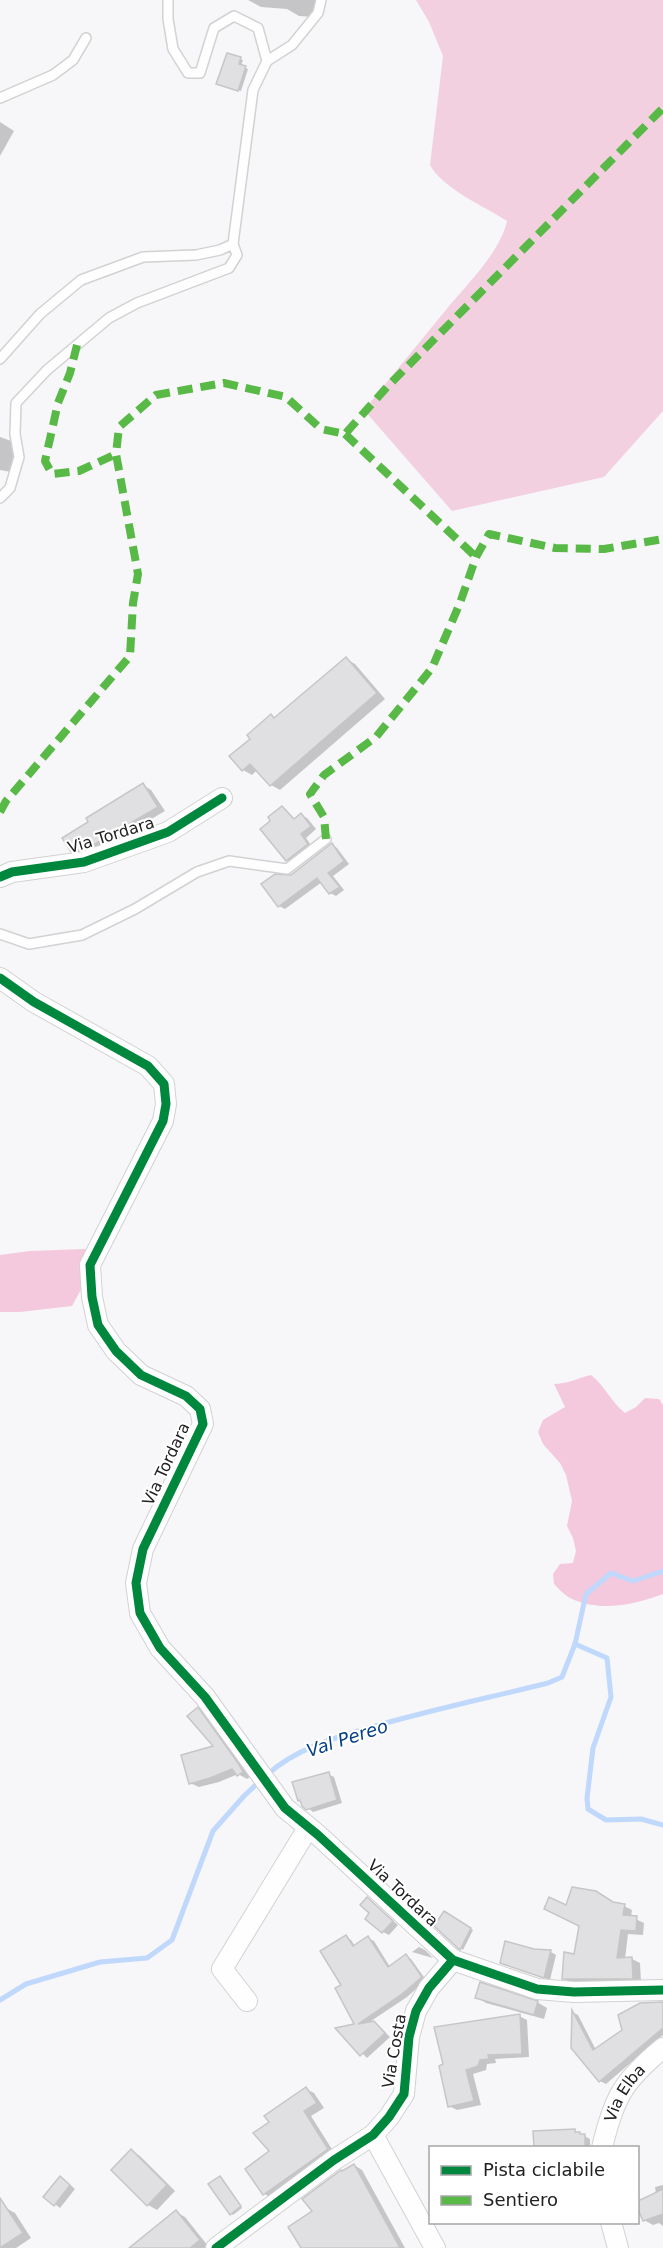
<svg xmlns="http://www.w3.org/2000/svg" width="663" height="2248" viewBox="0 0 663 2248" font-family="'DejaVu Sans',sans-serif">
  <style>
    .green { fill: #f3d0e0 }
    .forest { fill: #f4c9dd }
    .shadow { fill: #0003 }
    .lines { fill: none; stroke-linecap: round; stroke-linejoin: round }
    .stream { stroke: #bfd8fc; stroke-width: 5 }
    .building { fill: #e0dfe1; stroke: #c6c6c8; stroke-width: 1.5 }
    .service-casing { stroke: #d2d2d3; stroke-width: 12 }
    .minor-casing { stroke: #d2d2d3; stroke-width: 22 }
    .service { stroke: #fefefe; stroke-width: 9 }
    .minor { stroke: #fefefe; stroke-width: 20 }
    .quiet { stroke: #58b947; stroke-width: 8; stroke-dasharray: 15 8; stroke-linecap: butt }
    .cycleway-casing { stroke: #fff; stroke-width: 13 }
    .cycleway { stroke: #00873e; stroke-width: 9 }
    .labels { text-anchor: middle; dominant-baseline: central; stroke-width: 4.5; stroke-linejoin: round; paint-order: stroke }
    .street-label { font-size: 16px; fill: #212122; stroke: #fff }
    .water-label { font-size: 18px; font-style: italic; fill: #033f86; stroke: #fff }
  </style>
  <rect width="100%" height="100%" fill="#f7f6f8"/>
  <!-- green -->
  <path class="green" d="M416,0h247v411l-59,66 -152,34 -88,-101c27,-33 54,-66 81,-99 21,-26 55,-58 62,-90 -23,-15 -64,-32 -77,-56l13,-109 -14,-34z"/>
  <!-- forest -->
  <g class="forest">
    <polygon points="85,1249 85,1282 72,1306 20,1312 0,1312 0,1255 30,1251"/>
    <path d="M591,1375c14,11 20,27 34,38l11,-6 9,-9 14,1 4,6v189c-30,11 -61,18 -91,5 -7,-3 -13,-10 -18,-15l-1,-10 7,-10 13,-1 3,-12 -3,-13 -6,-12 5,-25 -6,-26 -6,-12 -17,-19 -5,-12 5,-12 22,-13 -11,-23c14,0 23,-6 37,-9z"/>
  </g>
  <!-- shadow -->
  <g class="shadow">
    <polygon points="248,0 316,0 315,17 299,16 287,9 261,7"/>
    <polygon points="228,55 243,60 241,66 248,69 241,91 220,85"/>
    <polygon points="0,122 14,131 0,156"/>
    <polygon points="0,437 14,442 16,450 11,472 0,470"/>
    <polygon points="346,659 355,664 385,699 280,790 271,785 257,770 252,775 243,770 276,719"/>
    <polygon points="143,785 151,790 165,811 97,851 80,855 72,851"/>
    <polygon points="282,808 296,820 301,815 307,818 316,829 306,838 313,848 293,863 287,860 273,821"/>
    <polygon points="332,845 337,848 349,864 333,876 344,890 336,896 330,893 322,882 285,909 279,906 263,885 291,876"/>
    <polygon points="198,1709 206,1714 250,1777 247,1779 238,1774 219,1782 199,1787 190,1783 215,1747"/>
    <polygon points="328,1774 334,1777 342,1803 313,1812 299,1800"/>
    <polygon points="368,1899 398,1925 389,1935 383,1932 371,1913"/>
    <polygon points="614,1904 624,1906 632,1910 631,1917 644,1923 643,1935 628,1934 625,1959 632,1959 640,1963 641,1982 571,1983 563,1978 575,1956 581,1926 567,1907"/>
    <polygon points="444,1913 473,1930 463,1950 436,1926"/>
    <polygon points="346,1937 351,1940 355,1946 368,1938 374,1941 390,1967 406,1956 411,1959 426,1980 407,1997 371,2021 379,2026 390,2037 367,2058 338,2029 357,2026 343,1986"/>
    <polygon points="419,1947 425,1950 433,1958 412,1952"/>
    <polygon points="534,1950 551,1952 556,1955 550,1980 501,1963"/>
    <polygon points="477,1997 537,2002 547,2008 544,2019 486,2003"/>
    <polygon points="663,2003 663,2035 606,2084 600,2081 573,2048 574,2013 578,2015 596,2050"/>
    <polygon points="519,2016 527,2020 529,2057 495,2059 496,2063 487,2064 486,2070 473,2074 481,2105 457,2110 449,2106 445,2065"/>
    <polygon points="306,2089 314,2093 324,2108 311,2116 335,2154 272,2199 265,2194 247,2170 271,2152 271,2122"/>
    <polygon points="575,2131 590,2139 590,2148 534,2148 534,2132"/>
    <polygon points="131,2151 140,2156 175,2191 157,2210 148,2205 113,2170"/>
    <polygon points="354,2165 362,2170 405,2248 303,2248 314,2212"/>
    <polygon points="220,2178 242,2208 233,2215 231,2213"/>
    <polygon points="66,2181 75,2189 60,2208 55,2204"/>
    <polygon points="663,2185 663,2226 659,2223 653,2225 644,2220 638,2202 656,2194 655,2187"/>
    <polygon points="6,2208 15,2213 31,2238 16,2248 0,2248 0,2212"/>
    <polygon points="176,2212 185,2217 208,2246 205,2248 132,2248"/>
  </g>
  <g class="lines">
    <!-- stream -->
    <g class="stream">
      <polyline points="575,1644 607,1658 611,1697 593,1748 587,1798 588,1809 606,1820 641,1819 663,1825"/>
      <path d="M267,1775c30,-28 74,-39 112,-50 56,-16 113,-28 169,-42l14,-6 13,-33 11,-50 25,-21 22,8 30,-10"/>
      <polyline points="0,2000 26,1984 100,1962 147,1958 172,1940 213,1831 244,1796 260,1781"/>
    </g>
  </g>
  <!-- building -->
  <g class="building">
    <polygon points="227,53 241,57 239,64 246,66 238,91 216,84"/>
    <polygon points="346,657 377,693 270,786 250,764 242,771 229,756 250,739 247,735 271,714 274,718"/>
    <polygon points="143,783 158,807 88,848 71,852 62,838 88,822 86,818"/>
    <polygon points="282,806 294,819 301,813 311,826 301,834 308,844 286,861 260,829 270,821 268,817"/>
    <polygon points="332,843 344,861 328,873 340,887 329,894 317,878 278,907 261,884 275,874 291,875"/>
    <polygon points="198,1707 238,1763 243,1772 237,1776 232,1769 210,1778 189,1784 181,1755 213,1746 187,1716"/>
    <polygon points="329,1772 337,1800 306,1810 302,1806 300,1800 298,1801 292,1782"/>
    <polygon points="572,1887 596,1891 613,1902 625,1904 623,1915 637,1916 636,1931 621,1930 617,1958 632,1957 633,1979 562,1979 564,1952 574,1954 579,1926 544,1909 549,1897 566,1905"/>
    <polygon points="367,1897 393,1921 382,1933 365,1919 369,1913 360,1905"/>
    <polygon points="444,1911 471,1928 460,1950 434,1926"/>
    <polygon points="346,1935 353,1946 368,1936 388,1967 406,1954 422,1977 402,1994 358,2024 374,2021 385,2033 360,2056 335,2028 354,2024 335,1988 341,1985 320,1951"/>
    <polygon points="505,1941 534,1949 551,1950 544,1978 500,1963"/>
    <polygon points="480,1982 538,2001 534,2015 475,1998"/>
    <polygon points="663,2002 663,2028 599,2082 571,2048 572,2010 593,2050 622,2030 618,2015 640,2003"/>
    <polygon points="520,2014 522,2054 488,2055 489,2059 480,2060 478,2066 466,2070 474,2101 448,2107 439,2066 443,2064 434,2027"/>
    <polygon points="306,2087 317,2103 304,2111 328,2149 263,2195 245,2169 269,2151 253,2133 269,2122 264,2116"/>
    <polygon points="575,2129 575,2132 580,2132 580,2134 585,2134 585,2148 534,2148 533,2131"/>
    <polygon points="131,2149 167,2185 147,2206 111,2170"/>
    <polygon points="354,2164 400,2248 301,2248 288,2227 312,2211 302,2199 341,2170 342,2171"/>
    <polygon points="60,2176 70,2185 54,2206 43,2197"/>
    <polygon points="220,2176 241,2206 230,2215 208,2184"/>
    <polygon points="663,2189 663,2214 643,2221 638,2209 638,2201"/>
    <polygon points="0,2198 23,2233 0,2248"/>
    <polygon points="176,2210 200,2240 190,2248 129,2248"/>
  </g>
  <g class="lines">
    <!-- service casing -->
    <g class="service-casing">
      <g id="service">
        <polyline points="168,0 168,19 173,49 188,73 200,73 214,28 234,16 258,28 267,61"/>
        <polyline points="0,98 53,75 73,60 86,38"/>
        <polyline points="233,244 253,90 267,61 292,45 318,13 321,0"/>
        <polyline points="0,359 40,314 81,280 143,257 196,255 220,250 233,244 237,255 229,268 137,303 109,318 47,370 16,403 15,434 19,457 10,488 0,498"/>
        <polyline points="0,934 29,944 82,935 135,909 197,872 229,861 287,869 326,839"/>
      </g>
    </g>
    <!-- minor casing -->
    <g class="minor-casing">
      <g id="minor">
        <polyline points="0,877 12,872 84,862 168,832 222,798"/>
        <polyline points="0,978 34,1002 148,1066 164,1084 166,1104 163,1121 90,1265 92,1297 98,1325 116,1351 141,1375 186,1396 200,1409 203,1424 143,1549 136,1583 140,1613 160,1648 205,1697 285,1808 318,1835 453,1960"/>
        <polyline points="247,2001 222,1969 308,1828"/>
        <polyline points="373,2135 435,2248"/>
        <path id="s1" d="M602,2148c12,-51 21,-67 61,-100"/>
        <polyline points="611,2222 618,2248"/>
        <polyline points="216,2248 334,2160 373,2135 389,2117 404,2094 409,2037 416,2011 429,1988 453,1960 537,1989 574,1992 663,1990"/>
      </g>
    </g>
    <!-- service -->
    <use href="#service" class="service"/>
    <!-- minor -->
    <use href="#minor" class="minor"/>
    <!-- quiet -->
    <g class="quiet">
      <polyline points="77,345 70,373 58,403 45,461 52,474 79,471 116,454"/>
      <polyline points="345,434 476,557"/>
      <polyline points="0,812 6,801 130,656 133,603 138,574 116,454 119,427 156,395 224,383 286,397 321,429 345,434 387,387 663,108"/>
      <polyline points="326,839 324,817 310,794 324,775 376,737 432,668 460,603 476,557 489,534 555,548 604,549 663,539"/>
    </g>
    <!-- cycleway casing -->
    <g class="cycleway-casing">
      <g id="cycleway">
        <polyline points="0,877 12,872 84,862 168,832 222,798"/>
        <polyline points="0,978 34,1002 148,1066 164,1084 166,1104 163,1121 90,1265 92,1297 98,1325 116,1351 141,1375 186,1396 200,1409 203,1424 143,1549 136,1583 140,1613 160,1648 205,1697 285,1808 318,1835 453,1960"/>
        <polyline points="216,2248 334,2160 373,2135 389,2117 404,2094 409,2037 416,2011 429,1988 453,1960 537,1989 574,1992 663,1990"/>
      </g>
    </g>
    <!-- cycleway -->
    <use href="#cycleway" class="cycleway"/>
  </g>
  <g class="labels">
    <!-- street labels -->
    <g class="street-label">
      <text transform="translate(111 835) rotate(-17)">Via Tordara</text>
      <text transform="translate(166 1464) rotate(-65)">Via Tordara</text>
      <text transform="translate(403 1893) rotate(43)">Via Tordara</text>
      <text transform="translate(394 2051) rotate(-80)">Via Costa</text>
      <text stroke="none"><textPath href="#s1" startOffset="60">Via Elba</textPath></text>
    </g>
    <!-- water labels -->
    <g class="water-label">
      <text transform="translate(347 1738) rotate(-18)">Val Pereo</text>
    </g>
  </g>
  <!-- legend -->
  <rect x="429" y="2146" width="210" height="78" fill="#ffffff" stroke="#a6a6a7" stroke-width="1.5"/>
  <rect x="441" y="2166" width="30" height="9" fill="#00873e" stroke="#a6a6a7" stroke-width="1.5"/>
  <text x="483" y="2176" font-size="18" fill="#212122">Pista ciclabile</text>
  <rect x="441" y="2196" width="30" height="9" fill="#58b947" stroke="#a6a6a7" stroke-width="1.5"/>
  <text x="483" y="2206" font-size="18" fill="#212122">Sentiero</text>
</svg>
